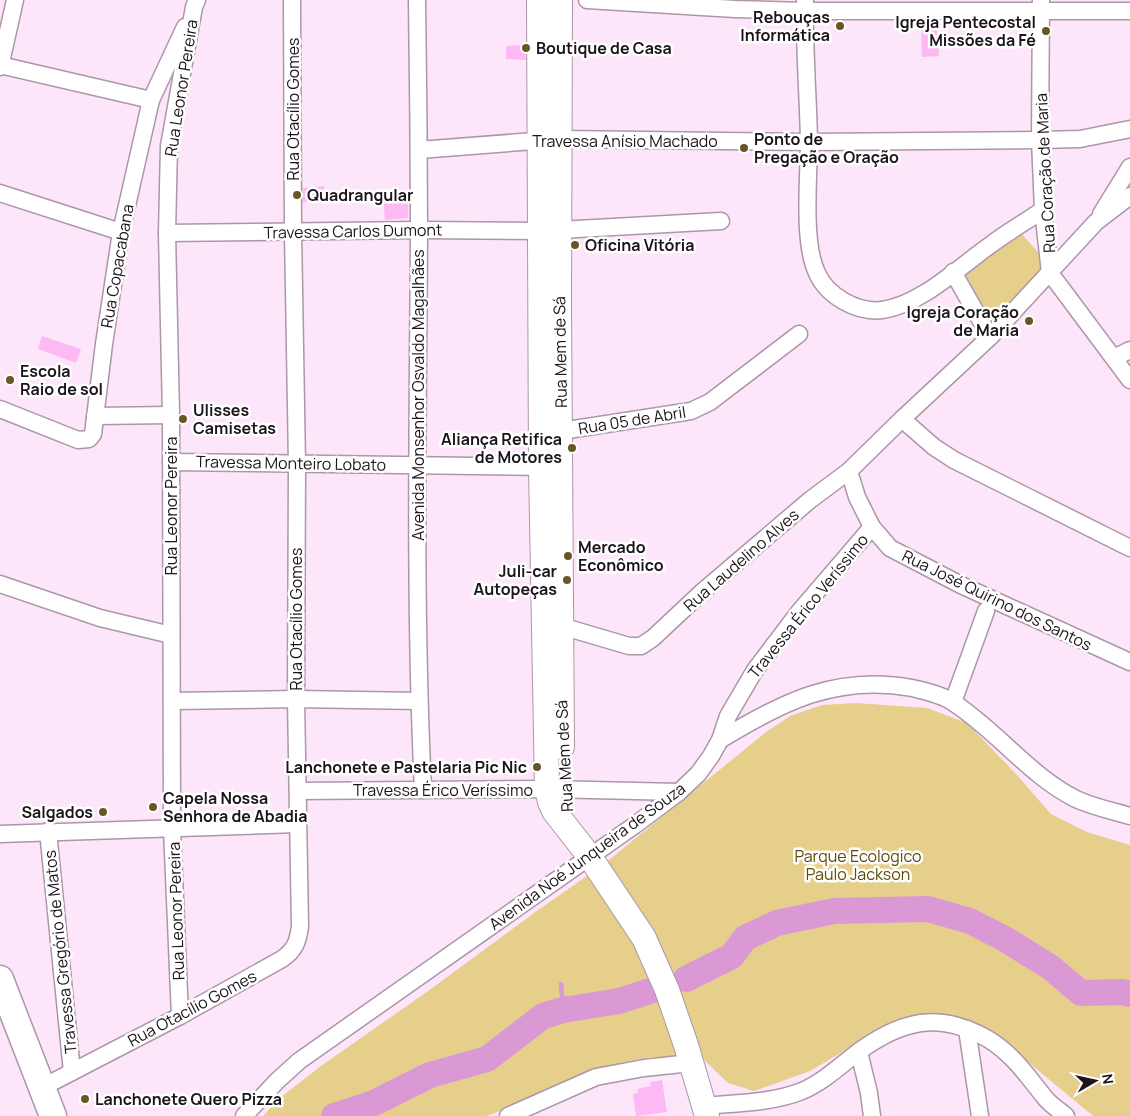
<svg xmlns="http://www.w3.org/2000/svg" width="1130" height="1116" viewBox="0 0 1130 1116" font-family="Manrope,sans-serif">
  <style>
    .green { fill: #e6cf8b }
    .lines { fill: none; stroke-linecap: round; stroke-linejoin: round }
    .stream { stroke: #da99d4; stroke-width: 4.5 }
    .river { stroke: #da99d4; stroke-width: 26 }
    .building { fill: #fcb9f4 }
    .street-casing { stroke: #ac96a9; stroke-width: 19 }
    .secondary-casing { stroke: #ac96a9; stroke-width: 26 }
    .primary-casing { stroke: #ac96a9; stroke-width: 29 }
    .street { stroke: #fff; stroke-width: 16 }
    .secondary { stroke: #fff; stroke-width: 24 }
    .primary { stroke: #fff; stroke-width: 26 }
    .poi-dot { fill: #685725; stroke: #fff; stroke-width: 2 }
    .labels { text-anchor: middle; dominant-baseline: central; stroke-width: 5; stroke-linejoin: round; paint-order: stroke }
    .poi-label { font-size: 16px; font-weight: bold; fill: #1b141a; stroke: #fff; text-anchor: start }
    .street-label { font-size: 16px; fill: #1b141a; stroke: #fff }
    .park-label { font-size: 16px; fill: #5f4c08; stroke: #fff }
  </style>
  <rect width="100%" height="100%" fill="#fde6fa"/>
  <!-- green -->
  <g class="green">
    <polygon points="1021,233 1045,260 1046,267 991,328 969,289 966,272 977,261"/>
    <polygon points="856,703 927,708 967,723 1016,774 1051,814 1087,832 1130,845 1130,1116 1093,1116 1022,1057 978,1025 908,1018 869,1033 839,1054 810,1071 754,1091 728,1083 704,1060 696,1057 651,1057 624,1062 487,1116 263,1116 281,1097 321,1066 428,991 534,913 604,864 766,732 790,716 822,705"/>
  </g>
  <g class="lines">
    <!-- stream -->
    <polyline class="stream" points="561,984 563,1010"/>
    <!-- river -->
    <g class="river">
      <polyline points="686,979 732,956 745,938 777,923 834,911 928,909 970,921 1005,939 1050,967 1081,993 1123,992 1130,994"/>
      <polyline points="334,1116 374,1103 430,1075 487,1059 543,1016 563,1010 619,1001 650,991"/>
    </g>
  </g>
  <!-- building -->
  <g class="building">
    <polygon points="921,21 937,21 939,56 922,57"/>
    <polygon points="525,45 526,60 506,59 506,46"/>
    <polygon points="324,186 325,200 303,202 303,188"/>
    <polygon points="383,197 408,198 408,218 385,220"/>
    <polygon points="42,336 81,349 76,363 38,349"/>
    <polygon points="662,1080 667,1112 636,1116 633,1094 638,1093 637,1089 651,1086 650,1082"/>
  </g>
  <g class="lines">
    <!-- street casing -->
    <g class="street-casing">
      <g id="street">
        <path d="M417,0c1,77 2,153 2,230 -1,187 -5,373 4,560"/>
        <polyline points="587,0 735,9 805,11 1130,11"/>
        <path d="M805,0c-1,47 3,94 4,141 0,35 -7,101 8,132 10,23 40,40 65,37 38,-5 76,-42 107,-64 17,-13 36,-24 54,-36"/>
        <polyline points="1041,0 1040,140 1043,210 1050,273 1130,380"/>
        <polyline points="0,65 151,100"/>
        <polyline points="0,67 15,0"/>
        <polyline points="419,150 560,139 809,142 1040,140 1080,139 1130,129"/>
        <polyline points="0,193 121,232"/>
        <polyline points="1101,214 1130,167"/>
        <polyline points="559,230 721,221"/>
        <polyline points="167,233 419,230 539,231"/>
        <polyline points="953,272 990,337"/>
        <polyline points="1114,358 1130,350"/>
        <polyline points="0,409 78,440 89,439 93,434 104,344 121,232 151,100 185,27"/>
        <polyline points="95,416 171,415"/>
        <polyline points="902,419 934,447 954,460 1130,548"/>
        <polyline points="561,431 691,411 710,402 799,334"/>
        <polyline points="171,462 551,467"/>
        <polyline points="849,471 857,497 872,527 890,548 961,585 1130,662"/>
        <polyline points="0,584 100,618 171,635"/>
        <polyline points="561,626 629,646 641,646 653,638 702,592 763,540 810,500 849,471 902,419 990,337 1096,222 1130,196"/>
        <polyline points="173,701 296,699 419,701"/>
        <polyline points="953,702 986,611"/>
        <path d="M720,740c62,-38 117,-66 192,-52 13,3 31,7 42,15 43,28 76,73 122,96 17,8 37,12 54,17"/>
        <polyline points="298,791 547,789 679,792"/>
        <polyline points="48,831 72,1072"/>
        <polyline points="0,834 298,824"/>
        <polyline points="180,1016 172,829 171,415 167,233 169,146 194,7 197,0"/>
        <polyline points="967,1029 980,1116"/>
        <polyline points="859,1052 869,1093 872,1116"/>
        <path d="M43,1087l137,-71 102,-57c13,-9 16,-17 18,-33l-4,-227 1,-235 -4,-232 -1,-232"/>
        <path d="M705,1106c31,-3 67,-3 97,-15 21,-9 38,-25 56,-39 44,-32 81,-41 130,-13 25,15 40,38 58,60 5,6 13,11 20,17"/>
        <polyline points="244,1116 277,1081 299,1061 635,825 679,792 698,774 711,756 720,740 728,716 755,670 799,612 872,527"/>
        <polyline points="508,1116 596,1077 644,1068 691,1063"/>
      </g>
    </g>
    <!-- secondary casing -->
    <g class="secondary-casing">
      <g id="secondary">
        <polyline points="539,0 541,467 547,789 550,802 554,811 590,857 644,938 667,990 686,1045 707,1116"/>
        <polyline points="560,0 559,302 562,747"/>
      </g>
    </g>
    <!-- primary casing -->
    <g class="primary-casing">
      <polyline id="primary" points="0,979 53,1116"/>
    </g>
    <!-- street -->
    <use href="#street" class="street"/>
    <!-- secondary -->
    <use href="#secondary" class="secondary"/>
    <!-- primary -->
    <use href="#primary" class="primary"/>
  </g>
  <!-- markers -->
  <g class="poi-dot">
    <circle cx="840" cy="26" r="5"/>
    <circle cx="1046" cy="31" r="5"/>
    <circle cx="526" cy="48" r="5"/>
    <circle cx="744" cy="148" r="5"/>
    <circle cx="297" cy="195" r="5"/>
    <circle cx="575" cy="245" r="5"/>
    <circle cx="1029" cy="321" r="5"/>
    <circle cx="10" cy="380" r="5"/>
    <circle cx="183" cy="419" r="5"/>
    <circle cx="572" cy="448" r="5"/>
    <circle cx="568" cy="556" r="5"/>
    <circle cx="567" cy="580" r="5"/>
    <circle cx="537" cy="767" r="5"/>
    <circle cx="153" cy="807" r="5"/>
    <circle cx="103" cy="812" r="5"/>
    <circle cx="85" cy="1099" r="5"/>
  </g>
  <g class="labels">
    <!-- poi labels -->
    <g class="poi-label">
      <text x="830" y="17" text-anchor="end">Rebouças<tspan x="830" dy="18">Informática</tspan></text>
      <text x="1036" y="22" text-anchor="end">Igreja Pentecostal<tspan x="1036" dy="18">Missões da Fé</tspan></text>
      <text x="536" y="48">Boutique de Casa</text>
      <text x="754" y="139">Ponto de<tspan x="754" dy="18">Pregação e Oração</tspan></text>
      <text x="307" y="195">Quadrangular</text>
      <text x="585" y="245">Oficina Vitória</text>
      <text x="1019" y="312" text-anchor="end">Igreja Coração<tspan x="1019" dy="18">de Maria</tspan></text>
      <text x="20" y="371">Escola<tspan x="20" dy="18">Raio de sol</tspan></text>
      <text x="193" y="410">Ulisses<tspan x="193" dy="18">Camisetas</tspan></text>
      <text x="562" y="439" text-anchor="end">Aliança Retifica<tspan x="562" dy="18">de Motores</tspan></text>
      <text x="578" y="547">Mercado<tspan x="578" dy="18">Econômico</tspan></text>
      <text x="557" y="571" text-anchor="end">Juli-car<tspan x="557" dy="18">Autopeças</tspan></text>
      <text x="527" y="767" text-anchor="end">Lanchonete e Pastelaria Pic Nic</text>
      <text x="163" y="798">Capela Nossa<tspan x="163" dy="18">Senhora de Abadia</tspan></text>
      <text x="93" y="812" text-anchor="end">Salgados</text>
      <text x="95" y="1099">Lanchonete Quero Pizza</text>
    </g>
    <!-- street labels -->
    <g class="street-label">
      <text transform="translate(181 88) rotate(-81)">Rua Leonor Pereira</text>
      <text transform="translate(293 109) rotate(-90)">Rua Otacílio Gomes</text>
      <text x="625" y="141">Travessa Anísio Machado</text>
      <text transform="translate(1045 173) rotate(-93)">Rua Coração de Maria</text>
      <text transform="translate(353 231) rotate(-1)">Travessa Carlos Dumont</text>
      <text transform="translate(117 266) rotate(-80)">Rua Copacabana</text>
      <text transform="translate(560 352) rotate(-91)">Rua Mem de Sá</text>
      <text transform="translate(418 395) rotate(-90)">Avenida Monsenhor Osvaldo Magalhães</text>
      <text transform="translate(632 420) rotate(-9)">Rua 05 de Abril</text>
      <text transform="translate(291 463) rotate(1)">Travessa Monteiro Lobato</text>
      <text transform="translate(171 506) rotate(-90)">Rua Leonor Pereira</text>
      <text transform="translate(741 560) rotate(-41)">Rua Laudelino Alves</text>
      <text transform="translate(997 600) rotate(26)">Rua José Quirino dos Santos</text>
      <text transform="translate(808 606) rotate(-51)">Travessa Érico Veríssimo</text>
      <text transform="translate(296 619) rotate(-90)">Rua Otacílio Gomes</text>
      <text transform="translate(564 756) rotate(-93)">Rua Mem de Sá</text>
      <text x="443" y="790">Travessa Érico Veríssimo</text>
      <text transform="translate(587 856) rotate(-36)">Avenida Noé Junqueira de Souza</text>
      <text transform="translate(176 911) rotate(-92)">Rua Leonor Pereira</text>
      <text transform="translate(60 952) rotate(-96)">Travessa Gregório de Matos</text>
      <text transform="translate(192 1008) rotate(-28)">Rua Otacílio Gomes</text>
    </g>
    <!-- park labels -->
    <g class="park-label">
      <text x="858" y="856">Parque Ecologico<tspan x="858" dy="18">Paulo Jackson</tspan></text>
    </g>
  </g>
  <!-- north arrow -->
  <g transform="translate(1095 1081) rotate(81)" stroke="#ffffff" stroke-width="4" paint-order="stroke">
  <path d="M0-4L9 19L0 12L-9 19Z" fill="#1b141a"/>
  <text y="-8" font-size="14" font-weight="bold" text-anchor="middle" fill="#1b141a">N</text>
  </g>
</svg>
